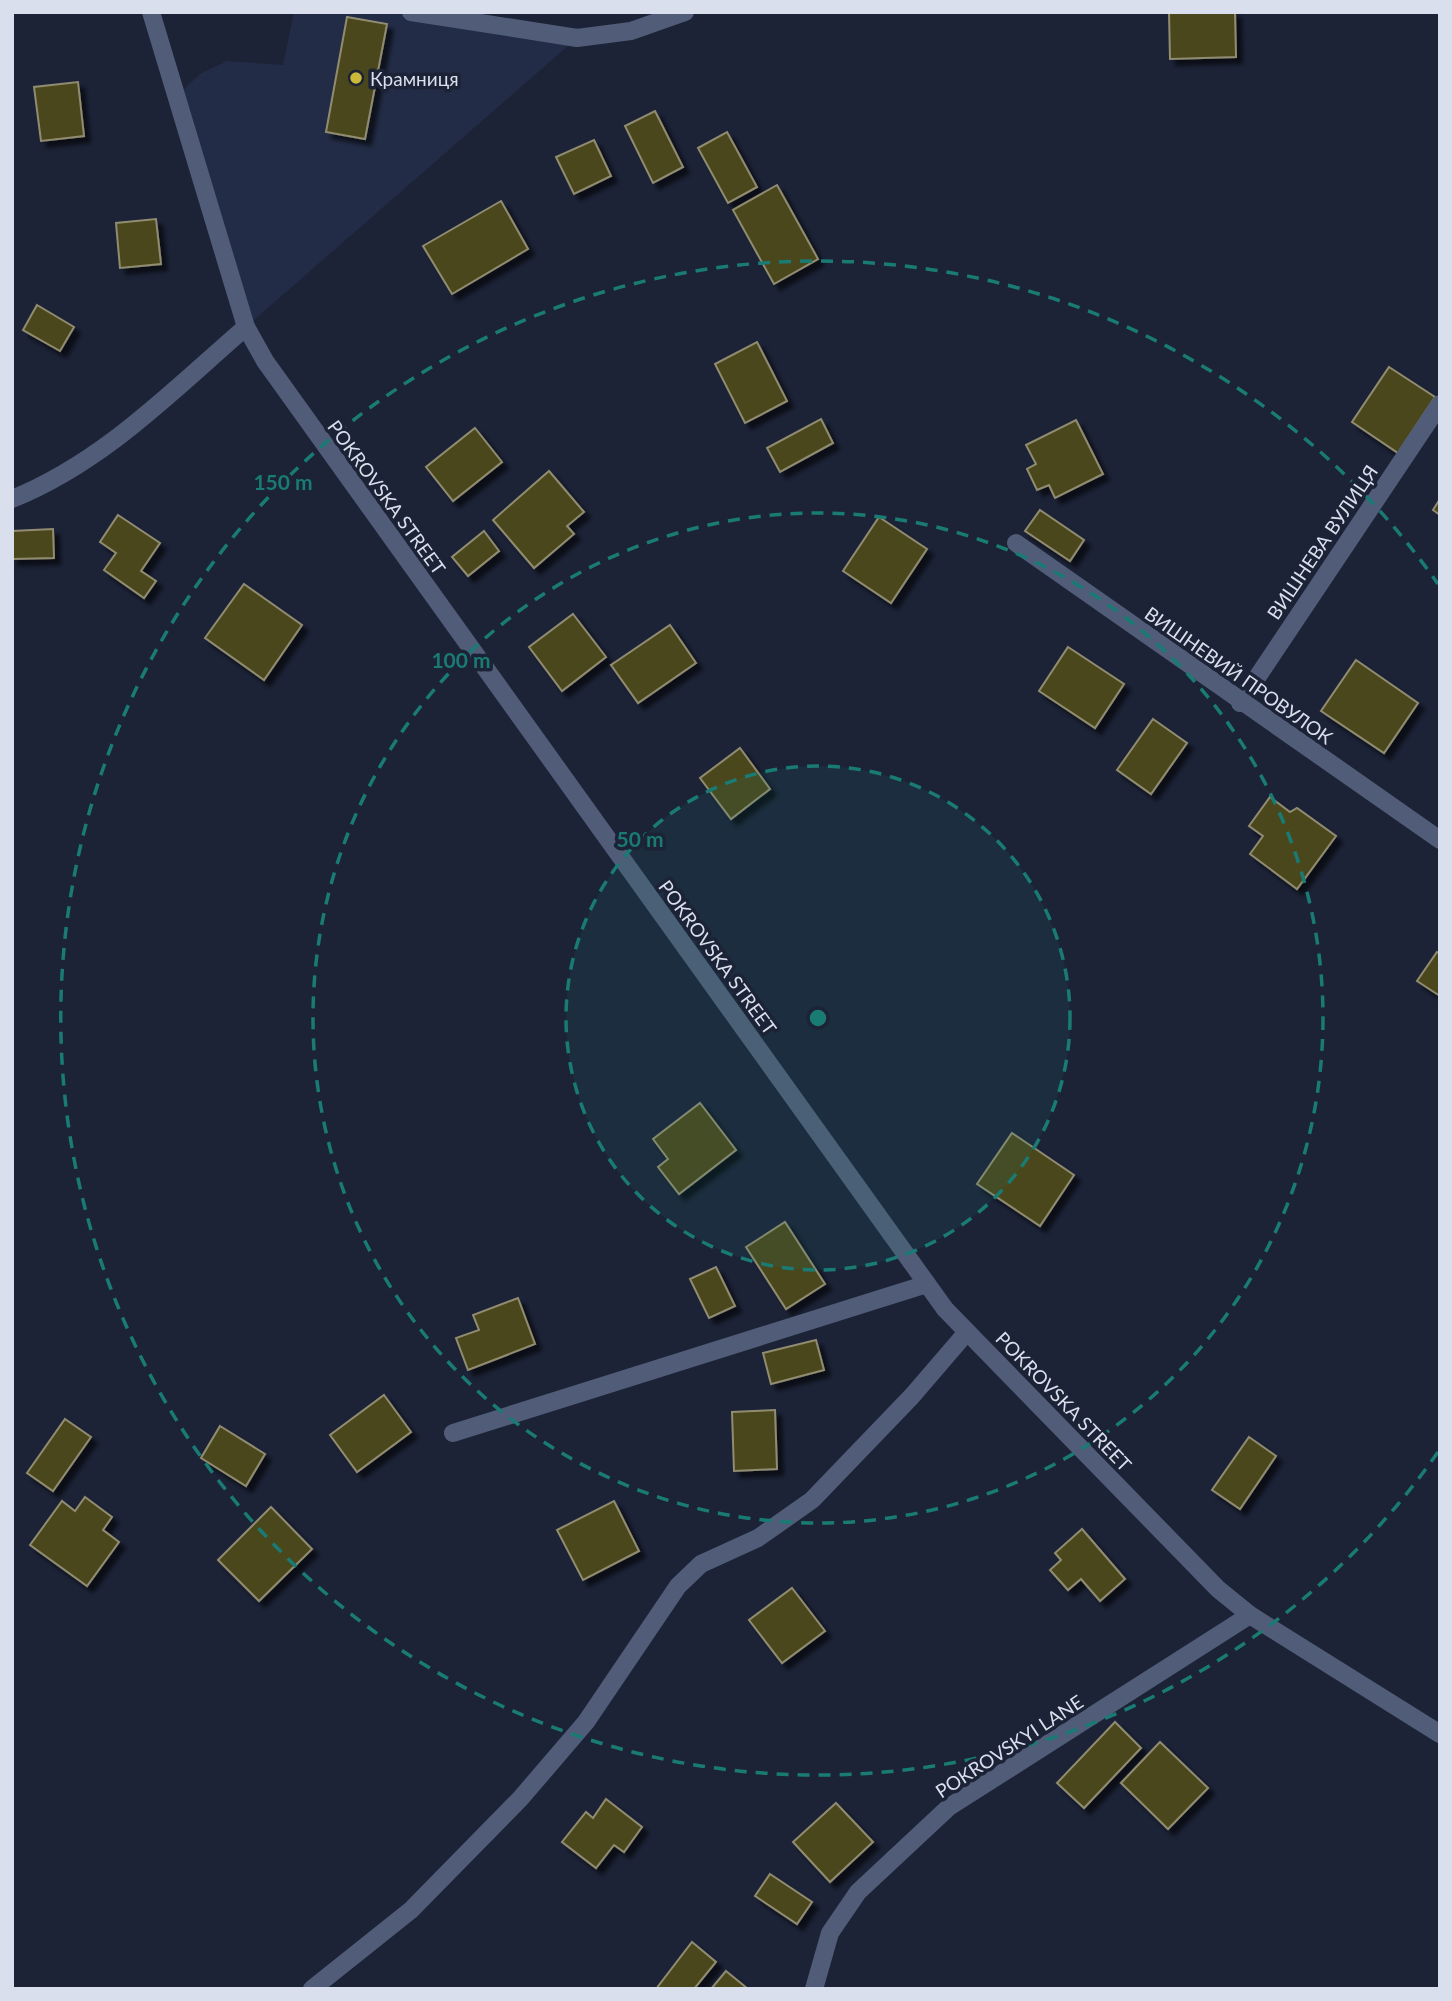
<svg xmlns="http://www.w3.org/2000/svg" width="1452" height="2001" viewBox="0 0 1452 2001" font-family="Lato,sans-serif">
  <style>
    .built { fill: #222c46 }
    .building { fill: #4c461a; stroke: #908c71; stroke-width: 2; filter: url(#shadow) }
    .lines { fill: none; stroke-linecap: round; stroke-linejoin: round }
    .minor { stroke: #515d78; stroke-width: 18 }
    .tertiary { stroke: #515d78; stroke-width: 18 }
    .ring { fill: none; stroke: #197b74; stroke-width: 3.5; stroke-dasharray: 12 9 }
    .poi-dot { fill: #ccb939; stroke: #1c2337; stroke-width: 2.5 }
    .labels { text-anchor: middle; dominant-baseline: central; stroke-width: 7; stroke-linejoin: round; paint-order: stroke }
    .poi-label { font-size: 19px; fill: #d9dfec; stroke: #1c2337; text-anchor: start }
    .street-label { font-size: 19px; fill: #d9dfec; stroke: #1c2337 }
    .centre { fill: #197b74; stroke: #1c2337; stroke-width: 3.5 }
    .ring-label { font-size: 21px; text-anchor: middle; font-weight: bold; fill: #197b74; stroke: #1c2337; stroke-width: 7; stroke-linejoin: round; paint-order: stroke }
  </style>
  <defs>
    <filter id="shadow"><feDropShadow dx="6" dy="6" stdDeviation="2" flood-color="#0009"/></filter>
  </defs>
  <rect width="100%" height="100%" fill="#1c2337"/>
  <!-- built -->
  <polygon class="built" points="294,12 411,12 577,38 246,327 177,96 200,74 227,61 283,65"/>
  <!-- building -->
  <g class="building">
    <polygon points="1169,12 1235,12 1236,57 1170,59"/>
    <polygon points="347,17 387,24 365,139 326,132"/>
    <polygon points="78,82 84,136 41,141 34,87"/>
    <polygon points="655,111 683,167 653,183 625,126"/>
    <polygon points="727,132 757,187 728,203 698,148"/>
    <polygon points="594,140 611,176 574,194 556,157"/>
    <polygon points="777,185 818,259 774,284 733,210"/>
    <polygon points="501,201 528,249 452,294 423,246"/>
    <polygon points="156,219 161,264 120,268 116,223"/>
    <polygon points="37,305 74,327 60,351 23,330"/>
    <polygon points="757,342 787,401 745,423 715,364"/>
    <polygon points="1389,367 1435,397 1398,453 1352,422"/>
    <polygon points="821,419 833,443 780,472 767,448"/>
    <polygon points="1076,420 1103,474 1055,498 1049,485 1037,490 1027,469 1036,464 1026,445"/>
    <polygon points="475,428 502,462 453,501 426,467"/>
    <polygon points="549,471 584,512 567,526 574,534 534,568 493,520"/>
    <polygon points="1440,499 1440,515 1433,510"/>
    <polygon points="1040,510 1084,540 1070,561 1025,531"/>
    <polygon points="118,515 160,543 141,571 156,581 144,598 104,570 116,553 100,542"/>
    <polygon points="879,517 927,549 891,603 843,571"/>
    <polygon points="53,529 54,558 12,559 12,531"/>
    <polygon points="484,531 499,551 468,576 452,557"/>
    <polygon points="244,584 302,625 264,680 205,638"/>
    <polygon points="573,614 606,657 562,691 529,647"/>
    <polygon points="670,625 696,663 638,703 611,665"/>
    <polygon points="1068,647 1124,684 1095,728 1039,691"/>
    <polygon points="1356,660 1418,703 1384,753 1321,711"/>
    <polygon points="1153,719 1187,743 1151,794 1117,770"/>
    <polygon points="740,748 770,789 731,819 700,778"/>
    <polygon points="1270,797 1290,812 1297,808 1336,836 1297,889 1250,854 1263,836 1249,826"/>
    <polygon points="1437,952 1440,954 1440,996 1417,981"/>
    <polygon points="700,1103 736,1150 679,1194 658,1167 668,1159 653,1139"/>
    <polygon points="1012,1133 1074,1175 1040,1226 977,1184"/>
    <polygon points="785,1222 825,1284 786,1309 746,1247"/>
    <polygon points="716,1267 735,1306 709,1318 690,1279"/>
    <polygon points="518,1298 535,1344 468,1370 456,1338 479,1330 473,1315"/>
    <polygon points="816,1340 824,1370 771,1384 763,1353"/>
    <polygon points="384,1395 411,1432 357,1472 330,1435"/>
    <polygon points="775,1410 777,1469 734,1471 732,1412"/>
    <polygon points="65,1419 91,1437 53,1491 27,1473"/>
    <polygon points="220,1426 265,1454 246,1486 201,1458"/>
    <polygon points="1249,1437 1276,1456 1240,1509 1212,1490"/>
    <polygon points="85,1497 112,1517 103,1530 119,1542 87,1586 30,1545 62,1501 75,1511"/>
    <polygon points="614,1501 639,1551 583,1580 557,1530"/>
    <polygon points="271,1507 312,1549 259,1601 218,1560"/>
    <polygon points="1082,1529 1125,1579 1100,1601 1081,1579 1068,1590 1050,1570 1061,1560 1055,1553"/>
    <polygon points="792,1588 825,1631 782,1663 749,1620"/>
    <polygon points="1115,1722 1141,1748 1084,1808 1057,1783"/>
    <polygon points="1160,1742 1208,1788 1168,1829 1121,1783"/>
    <polygon points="606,1799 642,1827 624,1852 614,1845 596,1868 562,1842 586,1812 593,1818"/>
    <polygon points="836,1803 873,1842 830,1882 793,1842"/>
    <polygon points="770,1874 812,1902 797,1924 755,1896"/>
    <polygon points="692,1942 716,1962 694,1989 656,1989"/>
    <polygon points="726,1971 748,1989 711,1989"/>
  </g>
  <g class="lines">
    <!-- minor -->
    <g class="minor">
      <polyline points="411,12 577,38 631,31 685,12"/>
      <path d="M12,499c92,-37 161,-109 234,-172"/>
      <polyline points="1016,543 1440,840"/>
      <polyline points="1240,703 1440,404"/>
      <polyline points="453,1433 927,1284"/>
      <polyline points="312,1989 411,1910 520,1799 586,1722 678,1586 701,1564 758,1538 812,1500 912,1396 967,1332"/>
      <polyline points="814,1989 830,1933 858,1892 949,1807 1250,1615"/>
    </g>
    <!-- tertiary -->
    <polyline class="tertiary" points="151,12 246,327 265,361 945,1309 1218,1589 1250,1615 1440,1734"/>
  </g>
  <!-- distance rings -->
  <circle cx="818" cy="1018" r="252" fill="#197b74" fill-opacity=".12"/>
  <g class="ring">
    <circle cx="818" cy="1018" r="252"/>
    <circle cx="818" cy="1018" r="505"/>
    <path d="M1438 1452A757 757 0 1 1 1438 584"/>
  </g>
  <!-- markers -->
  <circle class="poi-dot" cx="356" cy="78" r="7"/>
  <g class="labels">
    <!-- poi labels -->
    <g class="poi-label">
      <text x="370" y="78">Крамниця</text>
    </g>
    <!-- street labels -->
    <g class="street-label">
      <text transform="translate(387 497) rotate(54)">POKROVSKA STREET</text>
      <text transform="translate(1322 542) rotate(-56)">ВИШНЕВА ВУЛИЦЯ</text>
      <text transform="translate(1239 675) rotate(35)">ВИШНЕВИЙ ПРОВУЛОК</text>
      <text transform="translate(718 957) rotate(54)">POKROVSKA STREET</text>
      <text transform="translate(1064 1401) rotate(46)">POKROVSKA STREET</text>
      <text transform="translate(1009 1746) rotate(-33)">POKROVSKYI LANE</text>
    </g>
  </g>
  <circle cx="818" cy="1018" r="10" class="centre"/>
  <g class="ring-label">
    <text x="283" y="490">150 m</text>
    <text x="461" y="668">100 m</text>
    <text x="640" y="847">50 m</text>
  </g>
  <!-- border -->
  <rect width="1452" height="2001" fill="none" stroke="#d9dfec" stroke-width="28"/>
</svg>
